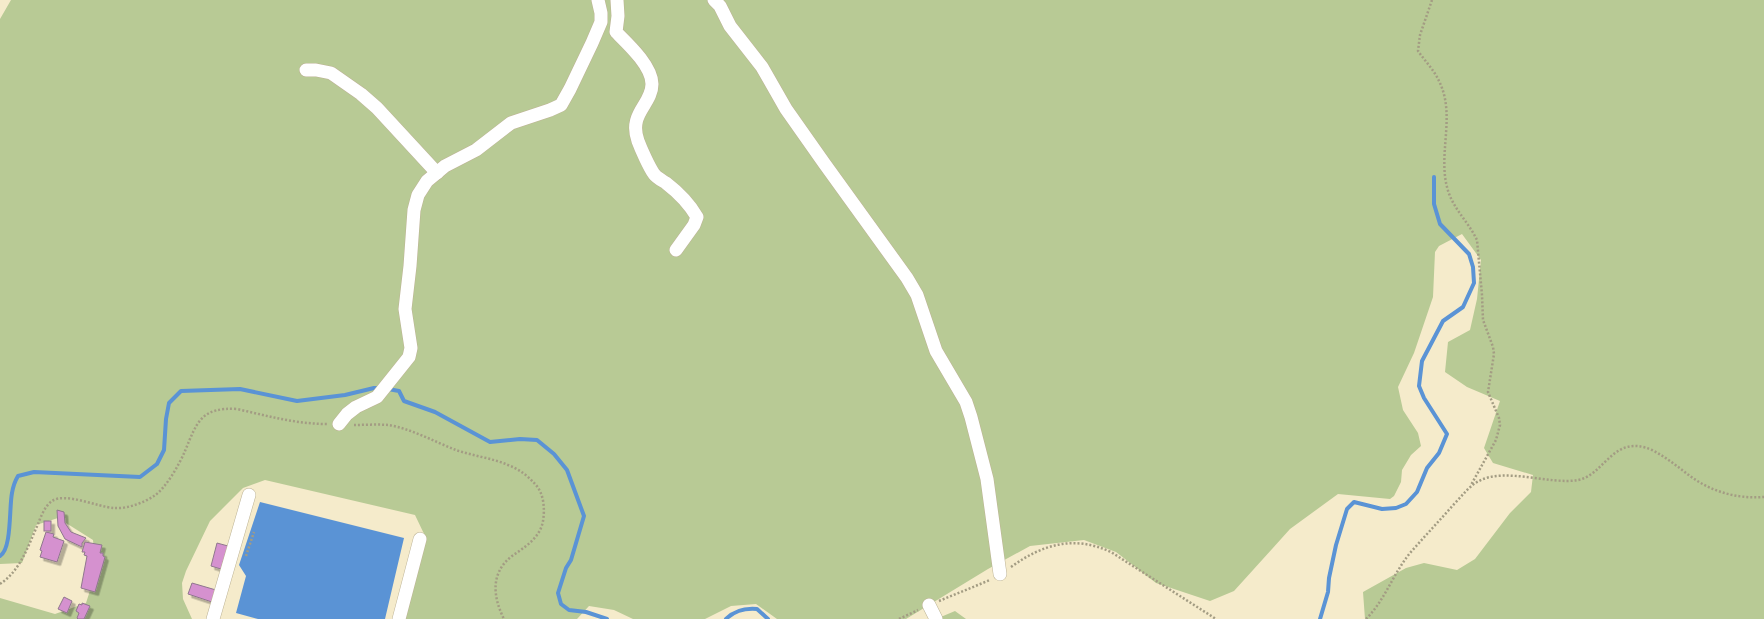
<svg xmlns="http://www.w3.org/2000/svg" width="1764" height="619" viewBox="0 0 1764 619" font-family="Karla,sans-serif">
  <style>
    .green { fill: #b8ca95 }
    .water { fill: #5a93d5 }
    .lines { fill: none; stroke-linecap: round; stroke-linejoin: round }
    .stream { stroke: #5a93d5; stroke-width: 4 }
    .building { fill: #d591cf; stroke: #8f778d; filter: url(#shadow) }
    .minor-casing { stroke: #bdb395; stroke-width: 14 }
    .path { stroke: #a39c83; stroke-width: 2.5; stroke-dasharray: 2 2; stroke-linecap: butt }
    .minor { stroke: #fff; stroke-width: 13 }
  </style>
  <defs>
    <filter id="shadow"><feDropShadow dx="3.5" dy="3.5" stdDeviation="0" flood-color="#0004"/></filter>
  </defs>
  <rect width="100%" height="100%" fill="#f5ebcb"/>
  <!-- green -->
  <g class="green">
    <polygon points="11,0 1764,0 1764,619 1365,619 1363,592 1406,568 1424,563 1457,570 1475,559 1510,513 1531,492 1533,475 1493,463 1484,448 1500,401 1467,387 1445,372 1448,342 1470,330 1477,299 1481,260 1462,234 1439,246 1435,252 1433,297 1414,353 1398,387 1403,410 1418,433 1421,446 1411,455 1402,470 1401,482 1394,496 1390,499 1338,494 1290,529 1234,591 1210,601 1156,583 1116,552 1084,540 1030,546 988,569 906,619 777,619 756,604 731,606 705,619 633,619 614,610 589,606 577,619 401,619 426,538 415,515 265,480 243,488 210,521 186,571 182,583 183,599 192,619 0,619 0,598 55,614 86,603 96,572 93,540 58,518 36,525 22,563 0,564 0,19"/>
    <polygon points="955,611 966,619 936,619"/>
  </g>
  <!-- water -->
  <polygon class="water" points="260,502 404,538 385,619 258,619 236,613 246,576 239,565"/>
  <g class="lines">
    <!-- stream -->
    <g class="stream">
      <polyline points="388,389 399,391 404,401 435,412 490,442 520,439 537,440 554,454 567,470 584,516 571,560 566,568 558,593 561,604 569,610 586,612 607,619"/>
      <path d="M0,556c12,-7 9,-49 12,-63 1,-6 3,-12 6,-17l16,-4 106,5 17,-13 7,-14 2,-31 3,-16 12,-12 59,-2 57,12 48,-6 29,-7h7"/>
      <path d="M726,619c9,-9 19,-11 31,-10l11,10"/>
      <polyline points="1320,619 1328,592 1329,578 1336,545 1347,509 1354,502 1382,509 1396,508 1406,504 1417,492 1427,468 1439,453 1447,434 1424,398 1419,386 1422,361 1443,321 1463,307 1474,283 1473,267 1469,254 1440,224 1434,204 1434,177"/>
    </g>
  </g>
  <!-- building -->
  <g class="building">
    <polygon points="57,510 64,512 65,523 71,532 86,538 82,543 82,547 65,539 58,526"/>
    <rect x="44" y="521" width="7" height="10"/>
    <polygon points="46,532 54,534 53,537 64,541 57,562 40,557 42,551 40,550"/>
    <polygon points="85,542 102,545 100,553 103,553 103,556 105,557 95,592 81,588 87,556 84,555 85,552 82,552"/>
    <polygon points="217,543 228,546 221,569 211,566"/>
    <polygon points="192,583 216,590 212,602 188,594"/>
    <polygon points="64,597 72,601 67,613 58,609"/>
    <polygon points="82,603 90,606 84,619 78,619 77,618 79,613 76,611 79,604 82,605"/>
  </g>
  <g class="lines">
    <!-- minor casing -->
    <g class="minor-casing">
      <g id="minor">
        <path d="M617,0l1,16 -2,16c12,12 36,34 36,52 0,21 -24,29 -14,57 3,8 11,26 16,33 3,4 9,7 12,9 13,10 23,20 31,34l-3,8 -18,25"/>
        <polyline points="714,0 720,6 730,26 762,67 786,109 824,163 907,278 917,295 936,351 966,402 971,417 987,479 1000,574"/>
        <polyline points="306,70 316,70 331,73 361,94 377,108 437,173"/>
        <polyline points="339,424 347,414 356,407 377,397 409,357 411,348 405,309 410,266 414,210 418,195 427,181 445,166 476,150 511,123 550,110 561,105 570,89 592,43 601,22 601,13 598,0"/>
        <polyline points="929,605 936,619"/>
        <polyline points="213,619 249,495"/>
        <polyline points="399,619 420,539"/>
      </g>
    </g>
    <!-- path -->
    <g class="path">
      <path d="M1432,0l-12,35 -2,16c7,10 16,19 21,30 17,34 -1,71 8,106 5,21 21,34 30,53l5,55 1,25 10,27 1,7 -6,38 11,26 1,7 -4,15 -25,45"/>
      <path d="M354,425c11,0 23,-1 34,0 22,3 47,17 68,25 17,6 36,8 52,15 11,4 20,11 27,19 9,9 10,25 8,37 -3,17 -18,26 -31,35 -22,17 -19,41 -8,63"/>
      <polyline points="246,556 254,532"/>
      <path d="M1011,567c32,-23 63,-32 100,-15l105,67"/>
      <path d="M0,584c21,-14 28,-38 38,-60 3,-8 7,-18 14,-23 13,-9 46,6 62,7 13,1 29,-5 40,-12 12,-8 25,-31 31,-45 12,-29 16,-44 52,-42 31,7 59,15 90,15"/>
      <polyline points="939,601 990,580"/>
      <polyline points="899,619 918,610"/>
      <path d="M1366,619c19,-19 27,-45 44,-66 15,-17 30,-33 45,-50 8,-8 14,-17 24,-22 26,-14 71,4 99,-1 27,-5 35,-47 74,-30 14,7 26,17 38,26 22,16 47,23 74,21"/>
    </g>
    <!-- minor -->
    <use href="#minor" class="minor"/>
  </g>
</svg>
